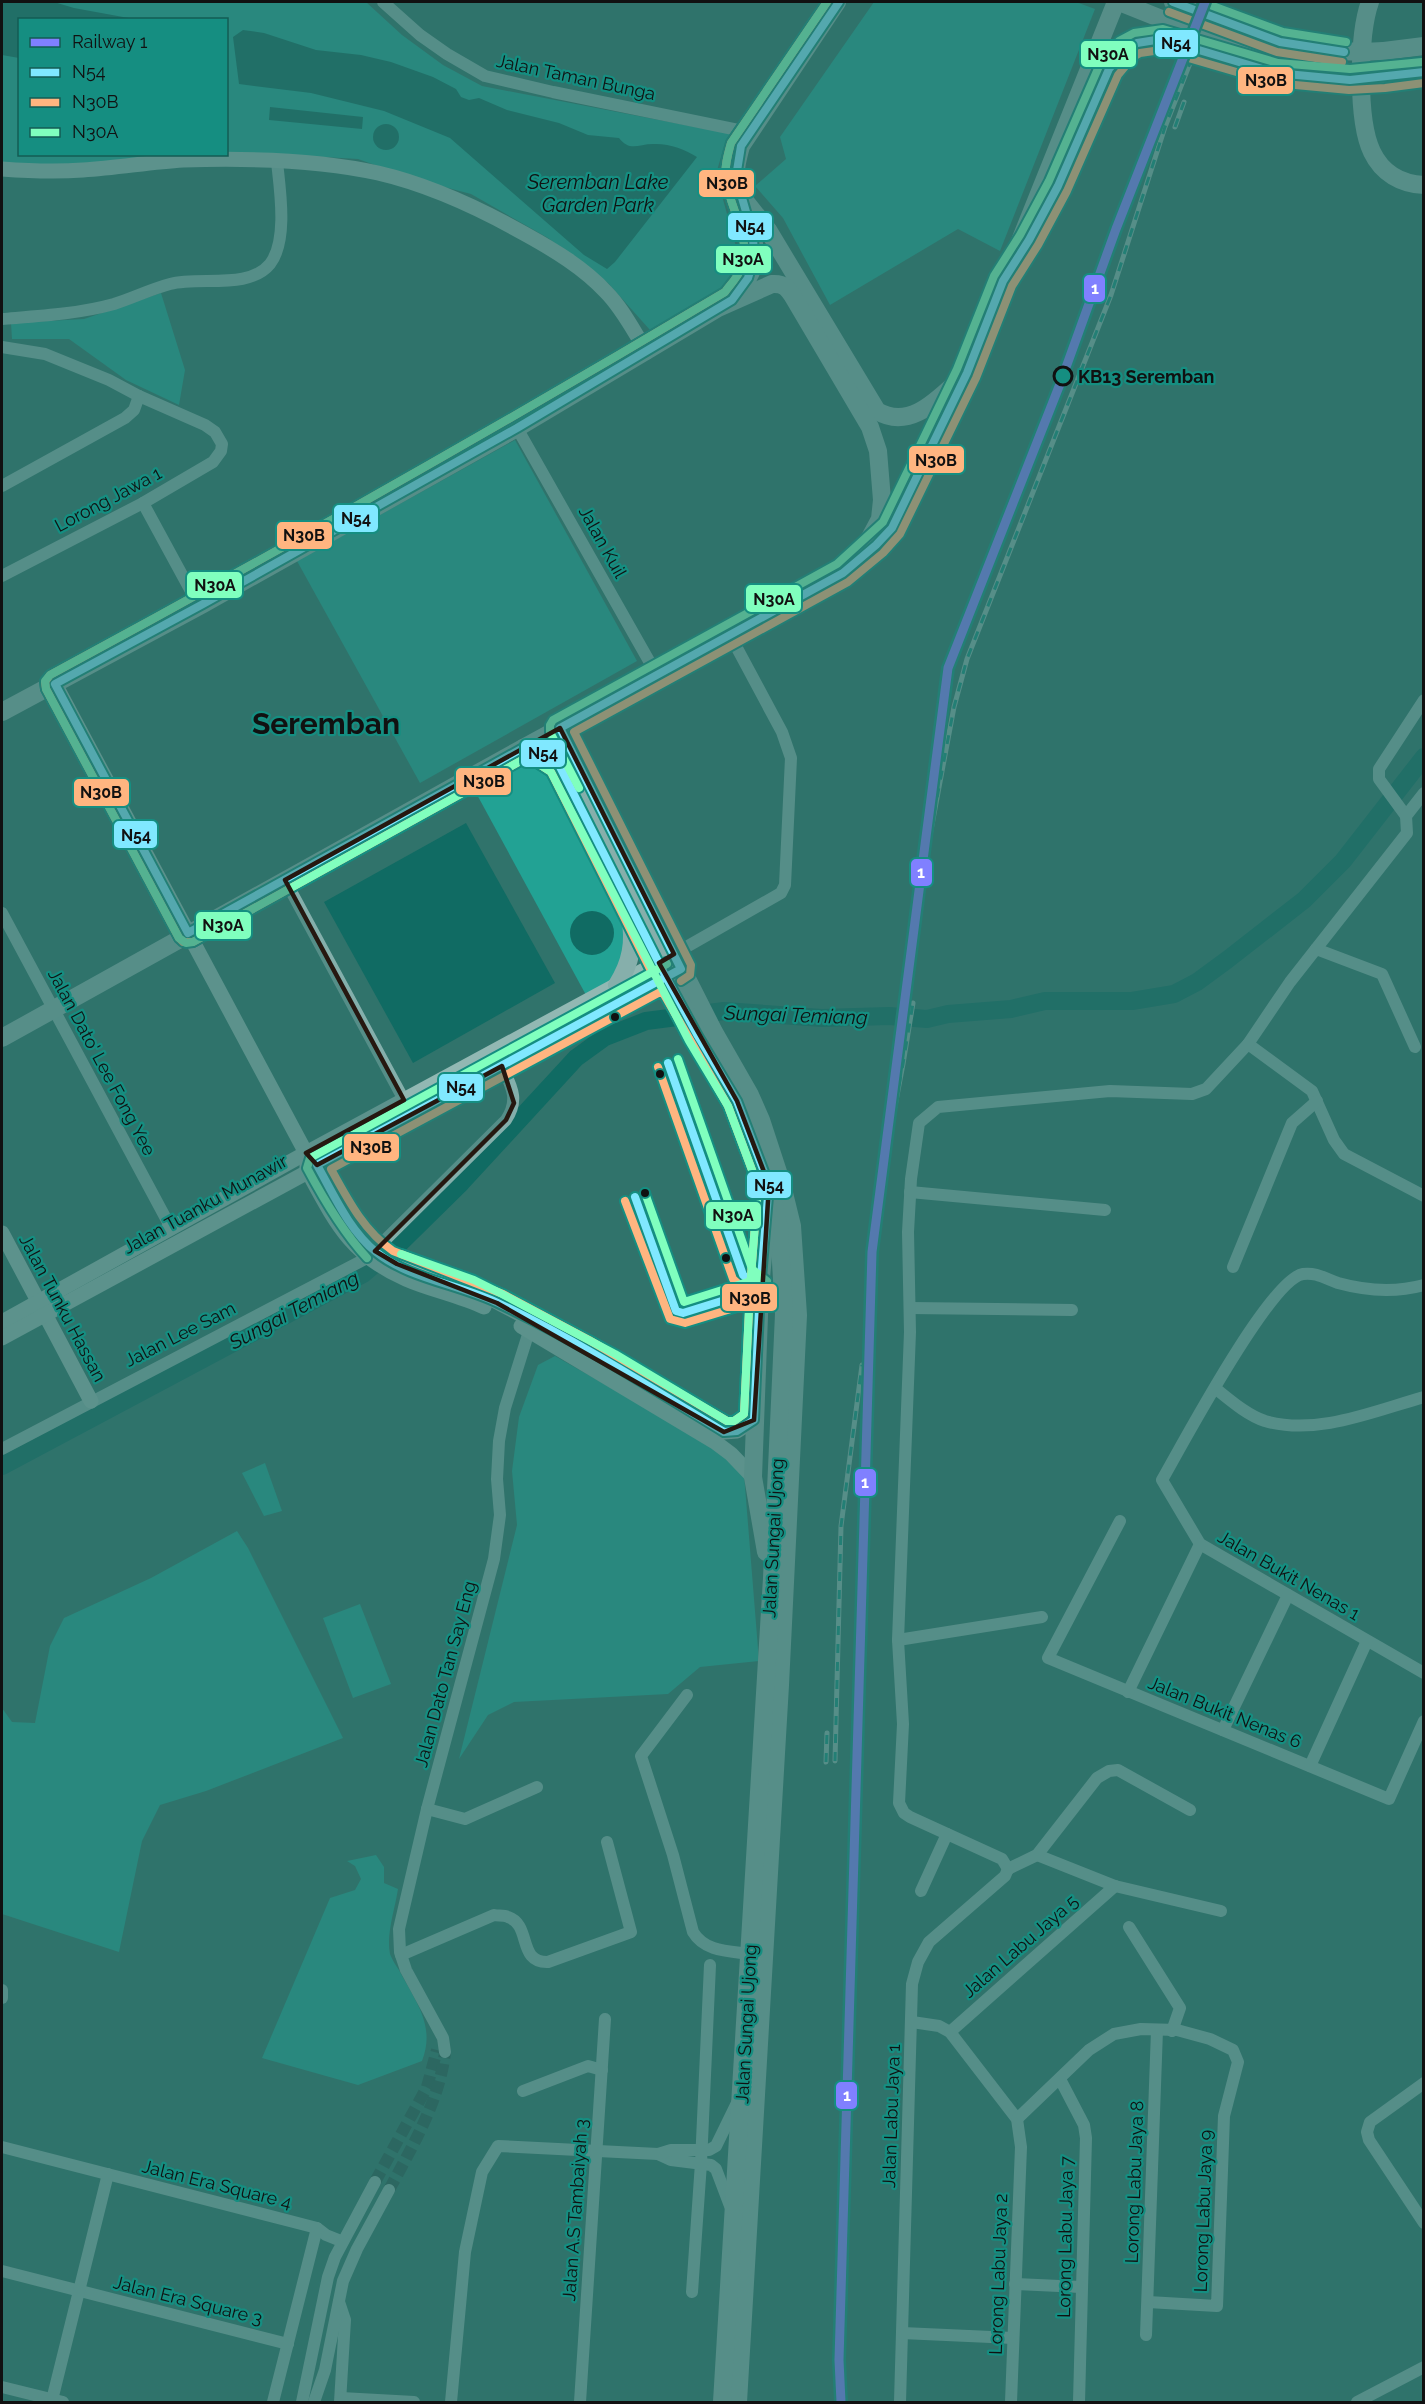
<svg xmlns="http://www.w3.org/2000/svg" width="1425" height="2404" viewBox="0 0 1425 2404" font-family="Raleway,sans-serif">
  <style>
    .green { fill: #22a294 }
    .water { fill: #106b63 }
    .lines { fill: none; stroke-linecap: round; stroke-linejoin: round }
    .river { stroke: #106b63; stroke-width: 18 }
    .minor-tunnel { stroke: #285a54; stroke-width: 12; stroke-dasharray: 12 6; stroke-linecap: butt }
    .minor { stroke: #84afab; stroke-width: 12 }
    .major { stroke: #92b8b3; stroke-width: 15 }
    .highway { stroke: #86afab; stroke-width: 18 }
    .rail-casing { stroke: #86afab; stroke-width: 5 }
    .rail { stroke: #158e81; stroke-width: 3; stroke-dasharray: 9; stroke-linecap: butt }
    .highway-bridge { stroke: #86afab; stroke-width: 18 }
    .bus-1-casing { stroke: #158e81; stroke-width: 12 }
    .bus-2-casing { stroke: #158e81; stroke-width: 12 }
    .bus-3-casing { stroke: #158e81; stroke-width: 12 }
    .bus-1 { stroke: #80e8ff; stroke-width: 8 }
    .bus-2 { stroke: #ffb580; stroke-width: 8 }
    .bus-3 { stroke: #80ffbe; stroke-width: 8 }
    .rail-1-casing { stroke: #158e81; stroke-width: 14 }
    .rail-1 { stroke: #8080ff; stroke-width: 9 }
    .marked { fill: none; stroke: #261810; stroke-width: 4.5; stroke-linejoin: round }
    .stop-dot { fill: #158e81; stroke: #111; stroke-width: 3 }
    .bus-dot { fill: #111; stroke: #158e81; stroke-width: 2 }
    .labels { text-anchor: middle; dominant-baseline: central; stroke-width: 4.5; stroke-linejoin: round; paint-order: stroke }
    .street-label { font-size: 18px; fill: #111; stroke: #158e81 }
    .stop-label { font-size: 18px; font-weight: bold; fill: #111; stroke: #158e81; text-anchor: start }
    .water-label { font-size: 20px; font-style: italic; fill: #111; stroke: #158e81 }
    .town-label { font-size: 30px; font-weight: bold; fill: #111; stroke: #158e81 }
    .line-badge { stroke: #158e81; stroke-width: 2 }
    .badge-label { font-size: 16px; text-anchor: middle; font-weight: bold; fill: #fff }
    .pale-badge-label { font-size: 16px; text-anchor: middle; font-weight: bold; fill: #111 }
  </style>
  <rect width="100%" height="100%" fill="#30736b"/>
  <!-- green -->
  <g class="green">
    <polygon points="2,2 366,2 402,35 443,65 482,86 732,134 723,150 716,174 740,261 734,281 650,330 608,283 548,238 471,194 414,179 358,159 254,153 227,153 226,20 20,20 20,154 180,155 88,167 2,165"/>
    <polygon points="874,2 1076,2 1095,9 1000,251 958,229 830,305 783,218 755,186 786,159 780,137"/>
    <polygon points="161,293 185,370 179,405 126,380 69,339 12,339 11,323 84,319"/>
    <polygon points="515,440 637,661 420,783 297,561"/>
    <polygon points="528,760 548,774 620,913 624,932 624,954 612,981 586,995 475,791"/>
    <polygon points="555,1356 736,1459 744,1474 759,1661 700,1667 668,1694 514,1702 488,1715 459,1759 517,1525 512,1471 519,1417 538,1365"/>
    <polygon points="265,1463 282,1511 264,1516 242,1473"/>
    <polygon points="237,1531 248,1548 343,1738 206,1791 160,1805 142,1841 119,1952 2,1914 2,1708 12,1722 35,1723 50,1646 64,1618 151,1578"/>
    <polygon points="360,1604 391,1684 353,1698 323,1618"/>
    <path d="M376,1855l8,12v16l14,6c-3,20 -12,45 -8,65 2,5 6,12 9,16 16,31 37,55 23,91l-64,24 -96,-27 68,-160 25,-8 6,-11 -6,-13 -8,-5z"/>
  </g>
  <!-- water -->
  <g class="water">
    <polygon points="2,2 54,2 74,8 134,19 20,20 19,58 2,55"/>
    <path d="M243,30l21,3 52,17 45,5 30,7 42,15 23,12 5,8 8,3 10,-2 28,12 52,13 29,12 31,3c11,14 19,6 34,6 15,-1 32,5 44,13l-82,105 -8,7 -23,-14 -134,-117 -66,-27 -73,-18 -72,-9 -6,-47z"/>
    <polygon points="270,107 363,117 362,129 269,120"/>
    <circle cx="386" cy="137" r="13"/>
    <polygon points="466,823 555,983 413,1063 324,902"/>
    <circle cx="592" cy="933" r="22"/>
  </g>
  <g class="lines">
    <!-- river -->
    <polyline class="river" points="2,1466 363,1274 399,1244 461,1183 576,1058 605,1037 646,1021 724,1011 822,1018 889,1016 927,1019 948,1014 1011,1009 1045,1001 1132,1001 1174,994 1197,982 1227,960 1304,900 1343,861 1424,757"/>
    <!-- minor-tunnel -->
    <g class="minor-tunnel">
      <polyline points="375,2182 427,2087 437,2050"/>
      <path d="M389,2190c23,-43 51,-90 56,-138"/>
    </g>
    <!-- minor -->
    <g class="minor">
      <polyline points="383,2 420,35 447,54 485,76 553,92 748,132"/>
      <path d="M2,319c37,-3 76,-5 112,-15 19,-6 37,-15 56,-20 30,-8 79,6 100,-20 18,-23 10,-74 7,-102"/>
      <polyline points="2,347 45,354 109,380 139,396 205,425 215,432 222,444 221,451 213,462 143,503 2,576"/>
      <polyline points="517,428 657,675"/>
      <polyline points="2,486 125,418 134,410 139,396"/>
      <polyline points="143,503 199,606"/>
      <polyline points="1406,816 1379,779 1379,769 1424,700"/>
      <polyline points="285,880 404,1100"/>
      <polyline points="2,913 171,1228"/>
      <polyline points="1316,949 1382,974 1415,1047"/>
      <polyline points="674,954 781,893 785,885 791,758 782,732 730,635"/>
      <polyline points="1248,1044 1312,1091 1334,1140 1344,1154 1424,1196"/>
      <polyline points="910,1192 1105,1210"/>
      <polyline points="1233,1267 1292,1123 1317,1101"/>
      <path d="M1424,1285c-30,8 -57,6 -86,-2 -12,-4 -22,-11 -35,-9 -33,5 -121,171 -141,206l38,64 224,129"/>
      <polyline points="910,1308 1072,1310"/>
      <path d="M1215,1388c15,12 32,27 50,33 52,15 109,-10 159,-24"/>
      <path d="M2,1449l365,-191 139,-138c14,-21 5,-34 -4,-54"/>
      <polyline points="1120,1521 1048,1658 1389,1799 1424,1721"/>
      <polyline points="898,1640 1042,1617"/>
      <polyline points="1128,1692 1200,1544"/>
      <path d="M687,1695l-46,61 32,99 20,77c12,20 36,19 57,22"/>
      <polyline points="1223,1730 1288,1595"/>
      <polyline points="1310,1766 1367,1641"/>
      <polyline points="427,1809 465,1819 537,1787"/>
      <polyline points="1037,1855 1115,1886 1221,1911"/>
      <polyline points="1008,1869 1002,1859 910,1817 904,1813 899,1803 903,1724 898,1640 910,1332 908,1232 911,1179 919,1123 938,1107 1110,1091 1192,1094 1206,1089 1248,1044 1290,982 1407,833 1406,816 1424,793"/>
      <polyline points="1008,1869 1037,1855 1097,1778 1109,1771 1118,1770 1190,1810"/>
      <polyline points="921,1891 947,1834"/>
      <polyline points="1129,1927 1180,2008 1172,2031"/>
      <path d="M401,1955l93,-40c4,1 10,0 14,2 24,8 9,46 40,45l83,-30 -24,-90"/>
      <polyline points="2,1990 2,1998"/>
      <polyline points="912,2022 939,2026 950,2032 1017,2119 1021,2147 1011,2402"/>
      <polyline points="950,2032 1115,1886"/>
      <polyline points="445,2052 443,2038 406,1970 400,1952 399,1929 427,1809 494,1559 500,1515 497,1479 499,1441 505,1408 531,1325"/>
      <polyline points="1060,2079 1084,2125 1086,2138 1079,2402"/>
      <polyline points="1424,2083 1370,2122 1367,2132 1369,2140 1424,2223"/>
      <polyline points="523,2091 588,2066 602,2070"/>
      <polyline points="1017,2119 1089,2050 1114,2034 1141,2029 1177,2030 1210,2039 1233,2050 1238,2062 1224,2116 1217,2306 1148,2302"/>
      <polyline points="2,2147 317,2228 326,2235 341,2241"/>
      <polyline points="658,2154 671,2160 711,2165 716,2169 730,2206"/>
      <polyline points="2,2271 288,2344"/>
      <polyline points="1015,2284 1081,2287"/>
      <polyline points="692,2292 701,2163 710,1965"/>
      <polyline points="339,2302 345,2320 340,2402"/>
      <polyline points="902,2333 1013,2338"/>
      <polyline points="1146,2335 1157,2030"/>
      <polyline points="2,2387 63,2402"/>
      <polyline points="341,2398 414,2402"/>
      <polyline points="52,2400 108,2174"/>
      <polyline points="273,2402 317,2228"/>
      <polyline points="302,2402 328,2277 335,2257 375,2182"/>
      <polyline points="314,2402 325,2370 343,2281 357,2249 389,2190"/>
      <polyline points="451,2402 465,2252 482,2172 498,2146 658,2154 671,2150 709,2150 716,2146 737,2103"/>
      <polyline points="580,2402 605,2019"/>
      <polyline points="900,2402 912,1984 918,1962 929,1942 1005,1876 1008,1869"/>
      <polyline points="1357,2402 1424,2367"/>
    </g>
    <!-- major -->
    <g class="major">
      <path d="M2,169c27,2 54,3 81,1 34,-2 67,-8 100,-10 64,-2 133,-1 195,13 52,12 101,35 147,61 29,16 59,34 81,58 17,17 28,40 41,60"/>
      <path d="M55,684l251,469c28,30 38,73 71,99 31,25 85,33 122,51 77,40 151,84 225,129l13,-1 17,-11"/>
      <path d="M307,1162v8c28,51 43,85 99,109 25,11 53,16 78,28"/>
      <polyline points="2,1233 91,1401"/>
      <polyline points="2,1322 306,1153 670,956"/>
      <polyline points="521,1326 715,1442 731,1454 753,1477"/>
      <polyline points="2,1338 676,972"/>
    </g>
    <!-- highway -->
    <g class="highway">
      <path d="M1370,2c-12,32 -13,119 2,150 10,21 29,32 52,33"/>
      <polyline points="1234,48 1302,72"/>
      <polyline points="1384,51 1424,46"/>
      <polyline points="1384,78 1424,72"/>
      <path d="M742,197l26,33 109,181c32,19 59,-10 82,-31"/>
      <polyline points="1035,229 1058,186 1075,144"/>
      <path d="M732,300c6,-11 17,-19 20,-31 9,-30 -9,-59 -15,-87 -3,-12 1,-24 4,-36l96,-144"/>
      <path d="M2,712l201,-108 314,-176 201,-120 54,-24c12,-1 16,4 22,14l76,129 8,24 4,49 -2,19 -15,28"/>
      <polyline points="560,728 714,1032 750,1095 761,1120 781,1181 792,1226 798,1315 780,1685 738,2402"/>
      <polyline points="523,748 542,753 559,765 698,1036 737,1101 769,1185 779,1227 784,1314 772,1578 722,2402"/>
      <path d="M617,985c14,-22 18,-43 13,-69"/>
      <polyline points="2,1038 523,748 843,573 876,545 892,528 967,373 1116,2"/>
      <polyline points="766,1552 753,1477 760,1289 768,1201"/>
    </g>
    <!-- rail casing -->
    <g class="rail-casing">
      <g id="rail">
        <polyline points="1175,127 1184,102"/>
        <polyline points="914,921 954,707 967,659 1111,295 1165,127 1214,2"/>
        <polyline points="882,1174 903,1064 913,1003"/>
        <polyline points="835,1761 841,1526 862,1365"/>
        <polyline points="826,1762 827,1733"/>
      </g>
    </g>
    <!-- rail -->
    <use href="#rail" class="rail"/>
    <!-- highway-bridge -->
    <g class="highway-bridge">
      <polyline points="1119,2 1234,48"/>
      <path d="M1173,2c72,28 131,55 211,49"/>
      <path d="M1075,144c12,-28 27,-78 52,-95 10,-7 23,-11 35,-10 14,0 30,8 43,13 23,8 47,16 70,21 36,7 74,7 109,5"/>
    </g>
    <!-- bus-1 casing -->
    <g class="bus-1-casing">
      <g id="bus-1">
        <polyline points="1173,2 1280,42 1344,52"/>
        <path d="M666,977l32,59 39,65 32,84 -9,104 -6,131 -17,11 -13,1c-74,-45 -148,-92 -226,-129 -39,-19 -89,-24 -122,-51 -27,-22 -42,-57 -59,-87z"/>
        <polyline points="666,977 559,765 542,753 523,748 188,933 55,684 203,604 517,428 732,300 748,278 754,258 753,236 736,177 741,146 839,2"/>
        <polyline points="666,977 681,969 560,728 843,573 876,545 892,528 967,373 1003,281 1029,240 1058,186 1109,69 1126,49 1137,43 1162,39 1276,73 1350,80 1424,72"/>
        <polyline points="668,1063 743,1275 760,1289"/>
        <polyline points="635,1197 676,1311 683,1313 760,1289"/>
      </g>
    </g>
    <!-- bus-2 casing -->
    <g class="bus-2-casing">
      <g id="bus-2">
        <polyline points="1169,12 1277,52 1342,62"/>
        <path d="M652,973l-101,-201 -14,-9 -13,-4 -331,183h-10l-4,-4 -133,-249 -1,-7 5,-7c228,-123 452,-250 675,-383 5,-7 12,-14 16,-23 12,-30 -12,-61 -15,-90 -2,-12 2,-25 5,-36l96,-141"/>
        <polyline points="681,981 690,975 691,965 574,732 848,582 883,553 900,534 976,378 1012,286 1038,245 1067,191 1118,75 1133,57 1140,53 1161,50 1274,83 1349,90 1385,88 1424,83"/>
        <path d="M662,991l66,115 30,80 -8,103 -6,125 -10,7h-7l-138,-81 -86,-46 -110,-43c-29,-20 -45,-51 -62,-82z"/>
        <polyline points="658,1067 733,1279 753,1297"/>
        <polyline points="625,1201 670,1319 685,1323 763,1299"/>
      </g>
    </g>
    <!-- bus-3 casing -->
    <g class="bus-3-casing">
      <g id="bus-3">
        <polyline points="1202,2 1283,32 1346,42"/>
        <polyline points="579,788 550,732 550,725 553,720 837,564 883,522 957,369 994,276 1020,235 1049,181 1100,64 1119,41 1134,33 1163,29 1278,63 1350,69 1422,62"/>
        <polyline points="678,1059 752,1269 767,1281"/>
        <polyline points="645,1193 684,1302 757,1279"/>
        <path d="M401,1254l73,26 28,14 113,60 112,67h7l10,-7 6,-125 8,-103 -30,-80 -39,-65 -138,-269 -14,-9 -13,-4 -331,183 -7,1 -7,-5 -133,-249 -1,-8 5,-6c228,-123 452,-250 675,-383 5,-7 12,-14 16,-23 12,-30 -12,-61 -15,-90 -2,-12 2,-25 5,-36l96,-141"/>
        <path d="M367,1258c-24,-26 -43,-58 -60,-90l3,-10 357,-194 -1,-2"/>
      </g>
    </g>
    <!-- bus-1 -->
    <use href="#bus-1" class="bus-1"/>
    <!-- bus-2 -->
    <use href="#bus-2" class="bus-2"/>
    <!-- bus-3 -->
    <use href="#bus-3" class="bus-3"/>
    <!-- rail-1 casing -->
    <g class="rail-1-casing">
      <polyline id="rail-1" points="841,2402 839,2360 872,1252 948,668 1060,384 1116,229 1205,2"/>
    </g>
    <!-- rail-1 -->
    <use href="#rail-1" class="rail-1"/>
  </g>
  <!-- marked area -->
  <path d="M0 0H1425V2404H0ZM560,728l114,226 -15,9 78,138 32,84 -15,235 -30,12 -227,-129 -100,-39 -22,-13 131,-131 8,-17 -12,-37 -185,99 -11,-12 98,-53 -119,-220z" fill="#30736b" fill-opacity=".55" fill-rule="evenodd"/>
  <path class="marked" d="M560,728l114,226 -15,9 78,138 32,84 -15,235 -30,12 -227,-129 -100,-39 -22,-13 131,-131 8,-17 -12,-37 -185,99 -11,-12 98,-53 -119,-220z"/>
  <!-- markers -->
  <circle class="stop-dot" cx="1063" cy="376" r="9"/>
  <g class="bus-dot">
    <circle cx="615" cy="1017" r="5"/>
    <circle cx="660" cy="1074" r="5"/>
    <circle cx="645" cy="1193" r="5"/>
    <circle cx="726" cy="1258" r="5"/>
  </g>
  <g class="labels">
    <!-- street labels -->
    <g class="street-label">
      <text transform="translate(576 77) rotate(12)">Jalan Taman Bunga</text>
      <text transform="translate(108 499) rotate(-28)">Lorong Jawa 1</text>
      <text transform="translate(603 542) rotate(61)">Jalan Kuil</text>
      <text transform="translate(102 1062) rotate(62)">Jalan Dato' Lee Fong Yee</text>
      <text transform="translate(205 1204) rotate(-29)">Jalan Tuanku Munawir</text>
      <text transform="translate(63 1308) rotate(62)">Jalan Tunku Hassan</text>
      <text transform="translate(180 1334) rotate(-27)">Jalan Lee Sam</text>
      <text transform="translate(773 1538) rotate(-87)">Jalan Sungai Ujong</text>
      <text transform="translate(1289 1575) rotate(30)">Jalan Bukit Nenas 1</text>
      <text transform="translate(445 1674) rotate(-75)">Jalan Dato Tan Say Eng</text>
      <text transform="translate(1225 1712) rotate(22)">Jalan Bukit Nenas 6</text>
      <text transform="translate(1020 1946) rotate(-41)">Jalan Labu Jaya 5</text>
      <text transform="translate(746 2024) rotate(-87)">Jalan Sungai Ujong</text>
      <text transform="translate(891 2116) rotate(-88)">Jalan Labu Jaya 1</text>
      <text transform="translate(1134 2182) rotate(-88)">Lorong Labu Jaya 8</text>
      <text transform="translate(217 2184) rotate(14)">Jalan Era Square 4</text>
      <text transform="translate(575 2210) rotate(-86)">Jalan A.S Tambaiyah 3</text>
      <text transform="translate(1203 2211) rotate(-88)">Lorong Labu Jaya 9</text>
      <text transform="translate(1065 2237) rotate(-89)">Lorong Labu Jaya 7</text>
      <text transform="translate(998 2274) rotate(-88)">Lorong Labu Jaya 2</text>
      <text transform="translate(188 2300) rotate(14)">Jalan Era Square 3</text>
    </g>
    <!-- stop labels -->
    <g class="stop-label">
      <text x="1078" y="376">KB13 Seremban</text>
    </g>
    <!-- water labels -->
    <g class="water-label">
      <text x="598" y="182">Seremban Lake<tspan x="598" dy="23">Garden Park</tspan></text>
      <text transform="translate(796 1015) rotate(2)">Sungai Temiang</text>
      <text transform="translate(294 1310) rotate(-28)">Sungai Temiang</text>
    </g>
    <!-- town labels -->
    <g class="town-label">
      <text x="326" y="723">Seremban</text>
    </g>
  </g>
  <g class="line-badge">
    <rect x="1154" y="29" width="45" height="29" rx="6" fill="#80e8ff"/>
    <rect x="1080" y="40" width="57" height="28" rx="6" fill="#80ffbe"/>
    <rect x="1237" y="66" width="57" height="29" rx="6" fill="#ffb580"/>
    <rect x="698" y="169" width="57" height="29" rx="6" fill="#ffb580"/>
    <rect x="727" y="212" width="46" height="29" rx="6" fill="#80e8ff"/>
    <rect x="715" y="245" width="57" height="29" rx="6" fill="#80ffbe"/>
    <rect x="1083" y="274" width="23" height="29" rx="6" fill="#8080ff"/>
    <rect x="908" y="445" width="57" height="29" rx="6" fill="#ffb580"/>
    <rect x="333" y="504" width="46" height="29" rx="6" fill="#80e8ff"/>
    <rect x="276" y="521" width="57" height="29" rx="6" fill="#ffb580"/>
    <rect x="186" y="571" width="57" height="28" rx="6" fill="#80ffbe"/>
    <rect x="745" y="584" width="57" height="29" rx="6" fill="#80ffbe"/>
    <rect x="520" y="739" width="46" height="29" rx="6" fill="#80e8ff"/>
    <rect x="455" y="767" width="57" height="29" rx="6" fill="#ffb580"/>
    <rect x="73" y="778" width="57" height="29" rx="6" fill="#ffb580"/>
    <rect x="113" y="820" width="45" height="29" rx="6" fill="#80e8ff"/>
    <rect x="910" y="858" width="23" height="29" rx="6" fill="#8080ff"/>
    <rect x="195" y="911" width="57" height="29" rx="6" fill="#80ffbe"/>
    <rect x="438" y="1073" width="46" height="29" rx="6" fill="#80e8ff"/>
    <rect x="343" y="1133" width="57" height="29" rx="6" fill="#ffb580"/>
    <rect x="746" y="1171" width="46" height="28" rx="6" fill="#80e8ff"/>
    <rect x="705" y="1201" width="57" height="29" rx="6" fill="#80ffbe"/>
    <rect x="721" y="1283" width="57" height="29" rx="6" fill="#ffb580"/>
    <rect x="854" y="1468" width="23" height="29" rx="6" fill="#8080ff"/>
    <rect x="835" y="2081" width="23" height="29" rx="6" fill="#8080ff"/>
  </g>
  <g class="badge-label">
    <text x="1095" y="294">1</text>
    <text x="921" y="878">1</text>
    <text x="865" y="1488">1</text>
    <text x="847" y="2101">1</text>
  </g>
  <g class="pale-badge-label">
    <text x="1176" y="49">N54</text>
    <text x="1108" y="60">N30A</text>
    <text x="1266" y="86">N30B</text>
    <text x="727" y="189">N30B</text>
    <text x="750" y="232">N54</text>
    <text x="743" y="265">N30A</text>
    <text x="936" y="466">N30B</text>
    <text x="356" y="524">N54</text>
    <text x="304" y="541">N30B</text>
    <text x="215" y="591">N30A</text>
    <text x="774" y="605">N30A</text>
    <text x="543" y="759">N54</text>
    <text x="484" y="787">N30B</text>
    <text x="101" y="798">N30B</text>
    <text x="136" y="841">N54</text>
    <text x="223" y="931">N30A</text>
    <text x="461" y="1093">N54</text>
    <text x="371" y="1153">N30B</text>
    <text x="769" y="1191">N54</text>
    <text x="733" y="1221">N30A</text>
    <text x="750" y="1304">N30B</text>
  </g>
  <!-- border -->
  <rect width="1425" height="2404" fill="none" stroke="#111111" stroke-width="6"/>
  <!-- legend -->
  <rect x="18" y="18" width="210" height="138" fill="#158e81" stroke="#135c54" stroke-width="1.5"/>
  <rect x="30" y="38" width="30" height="9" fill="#8080ff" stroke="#135c54" stroke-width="1.5"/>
  <text x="72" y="48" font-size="18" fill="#111111">Railway 1</text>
  <rect x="30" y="68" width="30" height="9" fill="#80e8ff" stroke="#135c54" stroke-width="1.5"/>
  <text x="72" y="78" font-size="18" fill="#111111">N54</text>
  <rect x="30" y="98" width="30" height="9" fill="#ffb580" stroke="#135c54" stroke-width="1.5"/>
  <text x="72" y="108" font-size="18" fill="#111111">N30B</text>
  <rect x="30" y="128" width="30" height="9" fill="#80ffbe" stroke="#135c54" stroke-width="1.5"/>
  <text x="72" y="138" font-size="18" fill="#111111">N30A</text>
</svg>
